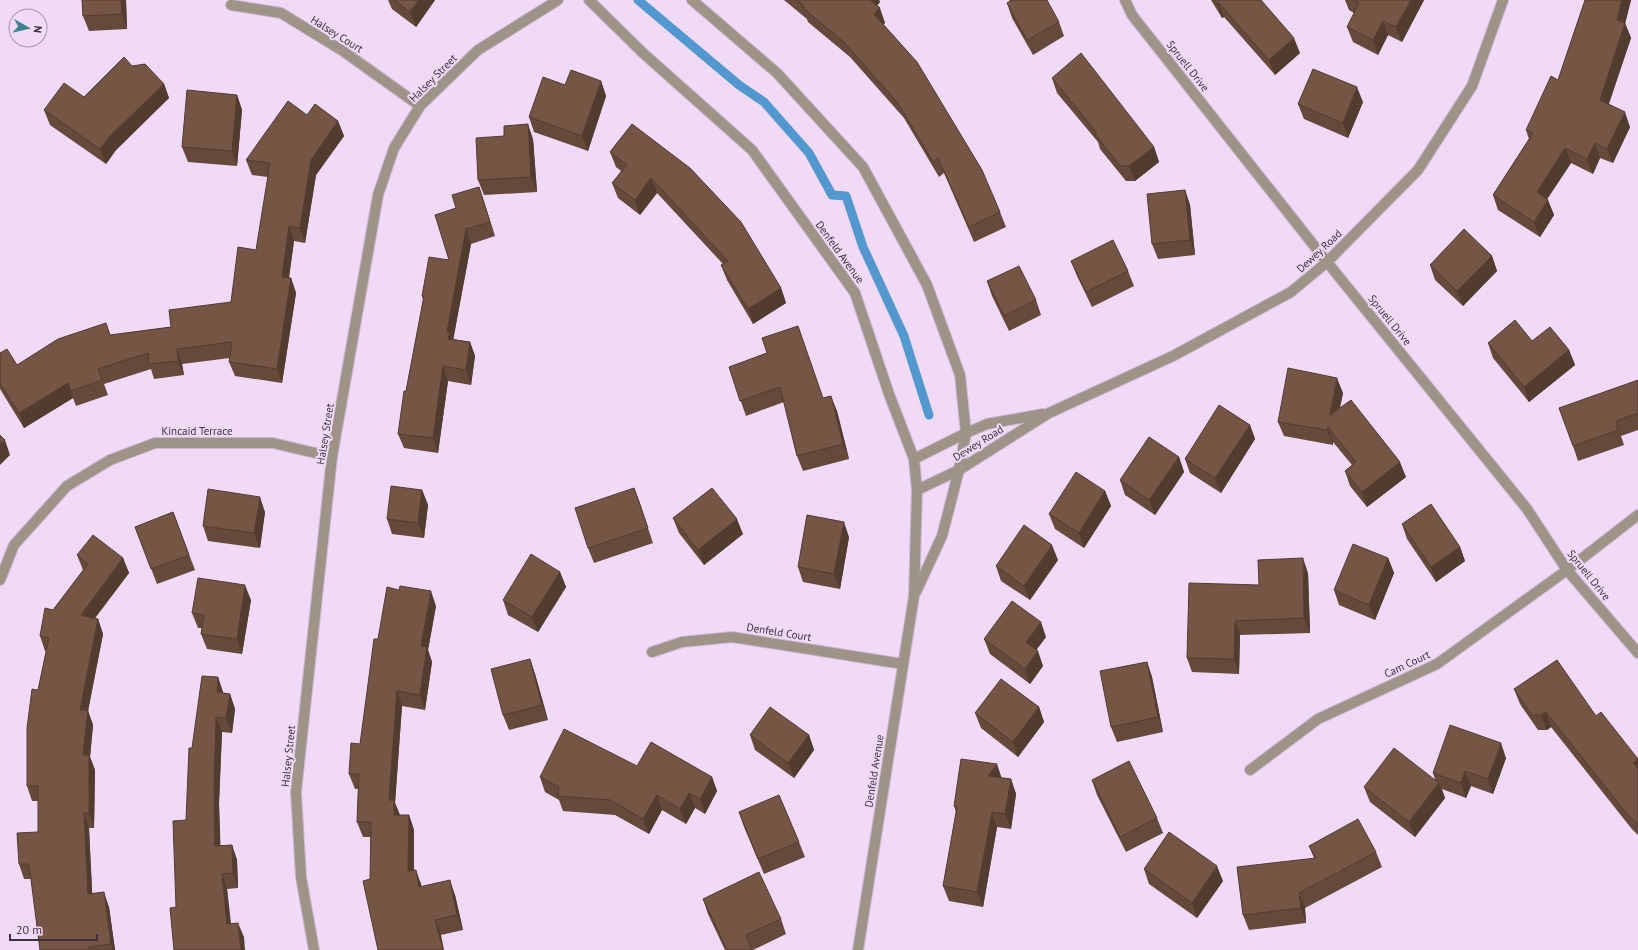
<svg xmlns="http://www.w3.org/2000/svg" width="1638" height="950" viewBox="0 0 1638 950" font-family="'PT Sans',sans-serif">
  <style>
    .lines { fill: none; stroke-linecap: round; stroke-linejoin: round }
    .stream { stroke: #5298cf; stroke-width: 9 }
    .minor-casing { stroke: #cdb7d3; stroke-width: 12 }
    .minor { stroke: #9d9487; stroke-width: 10 }
    .wall { fill: #65493a }
    .shaded-wall { fill: #523c30 }
    .building { fill: #755544; stroke: #523c30 }
    .labels { text-anchor: middle; dominant-baseline: central; stroke-width: 4; stroke-linejoin: round; paint-order: stroke }
    .street-label { font-size: 11px; fill: #3b313d; stroke: #f1d9f8 }
  </style>
  <rect width="100%" height="100%" fill="#f1d9f8"/>
  <g class="lines">
    <!-- stream -->
    <polyline class="stream" points="638,0 739,85 764,102 809,153 832,195 846,196 863,247 904,336 929,415"/>
    <!-- minor casing -->
    <g class="minor-casing">
      <g id="minor">
        <polyline points="589,0 643,53 752,150 855,293 889,394 914,459 917,490 914,596 858,950"/>
        <polyline points="692,0 777,73 863,167 927,285 960,375 966,433 959,470 942,536 916,592"/>
        <polyline points="1125,0 1132,15 1327,262 1527,509 1567,570 1638,653"/>
        <polyline points="231,5 281,13 343,51 420,106"/>
        <polyline points="914,459 966,433 987,424 1043,414"/>
        <polyline points="917,490 959,470 1049,413 1173,356 1291,292 1327,262 1418,170 1472,86 1503,0"/>
        <polyline points="0,580 14,545 67,486 110,460 155,443 273,443 332,457"/>
        <polyline points="652,652 682,642 732,637 903,664"/>
        <polyline points="1250,770 1318,719 1437,664 1567,570 1638,515"/>
        <polyline points="314,950 301,877 296,792 332,457 378,195 394,148 420,106 478,50 558,0"/>
      </g>
    </g>
    <!-- minor -->
    <use href="#minor" class="minor"/>
  </g>
  <!-- wall -->
  <g class="wall">
    <polygon points="82,0 126,0 127,29 89,31 83,16"/>
    <polygon points="388,0 435,0 416,27 392,9"/>
    <polygon points="784,0 879,0 880,2 877,5 885,23 883,24 1000,212 1006,227 974,242 944,173 939,177 904,118 850,57 808,22 807,19"/>
    <polygon points="1211,0 1261,0 1300,53 1275,75 1224,17 1222,18"/>
    <polygon points="1345,0 1424,0 1402,42 1388,35 1378,55 1353,42 1347,27 1354,13 1349,10"/>
    <polygon points="1585,0 1631,0 1625,23 1631,38 1609,104 1630,127 1613,163 1600,158 1593,174 1571,163 1547,199 1554,215 1540,237 1498,210 1493,195 1529,139 1526,130 1558,80"/>
    <polygon points="1007,3 1059,22 1064,36 1033,55 1012,18"/>
    <polygon points="132,66 164,84 169,98 116,150 106,164 50,125 44,110 84,97"/>
    <polygon points="1052,78 1154,147 1159,162 1135,181 1126,181 1100,149 1098,142 1057,93"/>
    <polygon points="601,81 606,96 588,151 534,132 529,117 565,85"/>
    <polygon points="237,95 242,110 237,166 188,162 182,147"/>
    <polygon points="1363,102 1348,138 1304,119 1298,104"/>
    <polygon points="307,115 338,121 344,136 316,175 305,243 294,241 289,278 291,278 296,293 282,383 235,376 229,362 230,358 182,364 184,375 154,379 151,369 104,384 108,395 76,406 73,398 24,428 0,389 0,353 17,365 110,335 171,327 231,302 256,250 268,177 252,175 246,160"/>
    <polygon points="632,124 781,288 786,303 753,324 727,280 721,265 723,264 657,193 640,215 618,198 612,183 621,171 616,167 610,152"/>
    <polygon points="504,136 533,139 537,192 484,195 478,180"/>
    <polygon points="479,187 495,236 471,244 453,339 470,342 475,356 471,385 448,381 438,453 404,448 398,434 406,391 423,300 422,296 449,260 456,208"/>
    <polygon points="1185,190 1190,205 1195,255 1158,259 1152,244"/>
    <polygon points="1492,256 1497,271 1463,306 1435,280 1430,265"/>
    <polygon points="1071,261 1128,271 1134,286 1092,307 1077,276"/>
    <polygon points="987,281 1036,300 1041,315 1009,331 992,296"/>
    <polygon points="1532,341 1569,350 1575,365 1529,402 1493,358 1488,343"/>
    <polygon points="729,367 823,398 837,411 849,459 803,471 797,456 784,402 746,416"/>
    <polygon points="1638,380 1638,430 1621,436 1624,445 1578,461 1573,446"/>
    <polygon points="1343,393 1340,408 1406,477 1367,507 1350,486 1345,471 1352,465 1333,442 1333,445 1284,436 1278,422"/>
    <polygon points="1250,425 1255,439 1221,493 1190,473 1185,459"/>
    <polygon points="1179,457 1184,472 1155,515 1125,495 1120,480"/>
    <polygon points="634,488 653,543 594,563 588,548"/>
    <polygon points="422,490 428,505 424,538 392,534 387,519"/>
    <polygon points="1105,491 1111,506 1084,548 1055,529 1049,514"/>
    <polygon points="173,512 195,570 157,584 135,527"/>
    <polygon points="265,512 260,548 208,541 203,526"/>
    <polygon points="673,518 743,534 704,565 679,533"/>
    <polygon points="1402,524 1460,547 1465,561 1436,582 1407,539"/>
    <polygon points="849,537 840,589 803,582 798,567"/>
    <polygon points="77,555 123,558 129,573 95,618 98,619 103,634 88,711 93,725 90,757 95,770 94,828 89,828 92,894 109,907 115,950 40,950 31,879 24,879 19,864 38,832 38,801 32,801 27,786 38,690 46,651 45,651 40,636 53,610 83,570"/>
    <polygon points="1388,558 1394,573 1375,620 1339,605 1334,590"/>
    <polygon points="1058,560 1030,600 1001,581 996,566"/>
    <polygon points="560,572 566,587 538,632 508,615 503,600"/>
    <polygon points="1308,573 1310,633 1240,635 1239,674 1192,672 1187,658 1259,585"/>
    <polygon points="251,600 242,654 207,649 201,634 202,628 198,628 192,613"/>
    <polygon points="436,606 428,650 432,662 425,710 402,706 395,803 400,815 409,815 414,830 414,870 421,884 421,887 455,895 463,930 441,935 370,879 371,837 363,837 357,822 358,789 355,789 349,774 360,744 378,639"/>
    <polygon points="1046,637 1036,650 1043,666 1030,684 990,654 984,639"/>
    <polygon points="530,659 535,674 548,720 509,730 503,715"/>
    <polygon points="1147,662 1152,677 1163,732 1117,742 1111,727"/>
    <polygon points="218,677 223,693 230,694 235,709 232,733 222,732 219,803 220,846 232,845 237,860 238,888 227,889 231,923 244,937 176,907 186,820 192,748"/>
    <polygon points="1514,689 1596,716 1638,759 1638,835 1631,828 1551,727 1547,730 1538,730 1520,704"/>
    <polygon points="1039,707 1044,722 1018,757 981,728 975,713"/>
    <polygon points="750,735 809,735 814,750 794,778 755,750"/>
    <polygon points="1506,758 1493,794 1471,786 1466,798 1442,789 1445,798 1415,837 1370,802 1364,787 1435,779 1433,773"/>
    <polygon points="637,766 712,777 717,791 705,814 695,808 686,824 662,810 649,834 615,815 563,811 559,800 545,792 540,777"/>
    <polygon points="1002,778 1011,779 1016,794 1011,829 997,827 983,907 949,901 943,886 956,812 954,806"/>
    <polygon points="1092,780 1157,818 1163,833 1126,852 1097,795"/>
    <polygon points="739,812 799,842 805,857 764,874 744,827"/>
    <polygon points="1309,846 1376,852 1382,867 1305,908 1306,923 1249,930 1243,915 1314,858"/>
    <polygon points="1144,869 1223,881 1197,918 1149,884"/>
    <polygon points="703,899 781,919 786,934 753,950 725,950 708,914"/>
  </g>
  <!-- shaded-wall -->
  <g class="shaded-wall">
    <polygon points="121,0 126,0 127,29 122,14"/>
    <polygon points="419,0 435,0 416,27 410,12"/>
    <polygon points="868,0 879,0 880,2 872,12"/>
    <polygon points="1411,0 1424,0 1402,42 1396,27"/>
    <polygon points="1622,0 1631,0 1625,24 1625,23 1631,38 1605,114 1600,100 1617,20"/>
    <polygon points="1218,2 1224,17 1222,18 1217,3"/>
    <polygon points="880,8 885,23 880,29 874,14"/>
    <polygon points="1383,21 1388,35 1378,55 1373,40"/>
    <polygon points="1294,38 1300,53 1275,75 1269,60"/>
    <polygon points="601,81 606,96 588,151 582,136"/>
    <polygon points="164,84 169,98 116,150 106,164 100,149 110,136"/>
    <polygon points="1357,87 1363,102 1348,138 1343,123"/>
    <polygon points="237,95 242,110 237,166 232,151"/>
    <polygon points="1625,112 1630,127 1613,163 1607,149"/>
    <polygon points="338,121 344,136 316,175 305,243 300,228 311,160"/>
    <polygon points="528,124 533,139 537,192 531,177"/>
    <polygon points="1595,143 1600,158 1593,174 1587,159"/>
    <polygon points="1154,147 1159,162 1135,181 1129,166"/>
    <polygon points="1565,148 1571,163 1542,207 1537,192"/>
    <polygon points="651,178 657,193 640,215 635,200"/>
    <polygon points="479,187 484,202 495,236 490,222"/>
    <polygon points="1185,190 1190,205 1195,255 1190,240"/>
    <polygon points="1548,200 1554,215 1540,237 1534,222"/>
    <polygon points="289,226 294,241 287,291 282,277"/>
    <polygon points="466,229 471,244 453,341 448,339 447,332"/>
    <polygon points="1492,256 1497,271 1463,306 1457,291"/>
    <polygon points="291,278 296,293 282,383 277,369"/>
    <polygon points="781,288 786,303 753,324 748,309"/>
    <polygon points="470,342 475,356 471,385 466,370"/>
    <polygon points="177,349 182,364 184,375 178,361"/>
    <polygon points="1569,350 1575,365 1529,402 1524,387"/>
    <polygon points="443,366 448,381 438,453 433,438"/>
    <polygon points="1337,378 1343,393 1335,430 1330,415"/>
    <polygon points="68,383 73,398 24,428 19,413"/>
    <polygon points="831,396 837,411 849,459 843,444"/>
    <polygon points="1250,425 1255,439 1221,493 1215,478"/>
    <polygon points="1328,427 1333,442 1333,445 1327,430"/>
    <polygon points="5,440 10,455 0,465 0,444"/>
    <polygon points="1179,457 1184,472 1155,515 1149,500"/>
    <polygon points="1400,462 1406,477 1367,507 1362,492"/>
    <polygon points="634,488 640,503 653,543 648,528"/>
    <polygon points="422,490 428,505 424,538 418,523"/>
    <polygon points="1105,491 1111,506 1084,548 1079,533"/>
    <polygon points="260,497 265,512 260,548 254,533"/>
    <polygon points="737,519 743,534 704,565 698,550"/>
    <polygon points="844,522 849,537 840,589 834,574"/>
    <polygon points="1052,545 1058,560 1030,600 1024,586"/>
    <polygon points="1460,547 1465,561 1436,582 1431,567"/>
    <polygon points="123,558 129,573 86,630 81,615"/>
    <polygon points="1303,558 1308,573 1310,633 1304,618"/>
    <polygon points="1388,558 1394,573 1375,620 1369,605"/>
    <polygon points="560,572 566,587 538,632 532,617"/>
    <polygon points="245,585 251,600 242,654 237,639"/>
    <polygon points="431,591 436,606 428,650 432,662 425,710 420,695 421,646"/>
    <polygon points="98,619 103,634 88,711 93,725 90,757 95,770 94,828 89,813 80,710"/>
    <polygon points="1235,621 1240,635 1239,674 1234,659"/>
    <polygon points="1041,622 1046,637 1031,657 1026,642"/>
    <polygon points="1038,651 1043,666 1030,684 1025,669"/>
    <polygon points="530,659 535,674 548,720 542,705"/>
    <polygon points="1147,662 1152,677 1163,732 1158,717"/>
    <polygon points="218,677 223,692 223,707 217,692"/>
    <polygon points="397,691 402,706 395,803 400,815 400,830 389,800"/>
    <polygon points="230,694 235,709 232,733 226,718"/>
    <polygon points="1039,707 1044,722 1018,757 1013,742"/>
    <polygon points="1546,712 1551,727 1547,730 1541,715"/>
    <polygon points="216,717 222,732 219,803 221,861 215,846 214,788"/>
    <polygon points="809,735 814,750 794,778 788,763"/>
    <polygon points="1501,743 1506,758 1493,794 1488,779"/>
    <polygon points="1638,760 1638,776 1633,763"/>
    <polygon points="997,764 1002,779 988,776"/>
    <polygon points="1465,771 1471,786 1466,798 1461,783"/>
    <polygon points="712,777 717,791 705,814 700,799"/>
    <polygon points="1011,779 1016,794 1011,829 1005,814"/>
    <polygon points="1439,783 1445,798 1415,837 1409,822"/>
    <polygon points="689,793 695,808 686,824 680,809"/>
    <polygon points="657,795 662,810 649,834 643,819"/>
    <polygon points="992,812 997,827 983,907 977,892"/>
    <polygon points="84,813 89,828 93,909 88,894"/>
    <polygon points="409,815 414,830 413,886 408,871"/>
    <polygon points="232,845 237,860 238,888 233,873"/>
    <polygon points="1217,866 1223,881 1197,918 1192,903"/>
    <polygon points="416,870 421,884 425,902 419,887"/>
    <polygon points="222,874 227,889 232,939 227,924"/>
    <polygon points="450,880 455,895 463,930 457,915"/>
    <polygon points="104,892 109,907 115,950 113,950 111,944"/>
    <polygon points="1299,893 1305,908 1306,923 1301,908"/>
    <polygon points="435,920 441,935 444,950 443,950"/>
    <polygon points="238,923 244,937 245,950 241,950"/>
  </g>
  <!-- building -->
  <g class="building">
    <polygon points="82,0 121,0 122,14 83,16"/>
    <polygon points="394,0 419,0 410,12"/>
    <polygon points="796,0 870,0 880,8 874,14 917,62 982,170 1000,212 969,227 938,158 933,162 898,103 844,42 803,8 804,6"/>
    <polygon points="1010,0 1047,0 1059,22 1027,40 1007,3 1010,1"/>
    <polygon points="1215,0 1261,0 1294,38 1269,60 1218,2 1217,3"/>
    <polygon points="1353,0 1411,0 1396,27 1383,21 1373,40 1347,27 1359,3"/>
    <polygon points="1585,0 1622,0 1617,20 1625,23 1600,100 1625,112 1607,149 1595,143 1587,159 1565,148 1537,192 1548,200 1534,222 1493,195 1533,133 1526,130 1551,76 1558,80"/>
    <polygon points="1081,53 1154,147 1129,166 1120,166 1095,134 1097,133 1052,78"/>
    <polygon points="124,57 132,66 145,64 164,84 110,136 100,149 44,110 64,83 84,97"/>
    <polygon points="1313,69 1357,87 1343,123 1298,104"/>
    <polygon points="571,70 601,81 582,136 529,117 543,77 565,85"/>
    <polygon points="187,90 237,95 232,151 182,147"/>
    <polygon points="288,101 307,115 315,104 338,121 311,160 300,228 289,226 282,277 291,278 277,369 229,362 232,342 177,349 178,361 149,364 148,353 98,369 102,380 71,391 68,383 19,413 0,383 0,353 7,349 17,365 58,339 106,323 110,335 171,327 169,310 231,302 238,247 256,250 270,163 246,160"/>
    <polygon points="528,124 531,177 478,180 476,138 504,136 504,126"/>
    <polygon points="632,124 690,168 741,222 781,288 748,309 721,265 728,261 651,178 635,200 612,183 627,165 610,152"/>
    <polygon points="479,187 490,222 466,229 447,332 450,332 448,339 470,342 466,370 443,366 433,438 398,434 404,391 406,391 424,296 422,296 429,257 449,260 435,215 456,208 452,195"/>
    <polygon points="1185,190 1190,240 1152,244 1147,194"/>
    <polygon points="1464,229 1492,256 1457,291 1430,265"/>
    <polygon points="1113,240 1128,271 1086,292 1071,261"/>
    <polygon points="1019,266 1036,300 1004,316 987,281"/>
    <polygon points="1515,320 1532,341 1550,327 1569,350 1524,387 1488,343"/>
    <polygon points="798,326 823,398 831,396 843,444 797,456 780,387 740,401 729,367 767,353 762,338"/>
    <polygon points="1288,368 1337,378 1330,415 1351,400 1400,462 1362,492 1345,471 1356,462 1328,427 1327,430 1278,422"/>
    <polygon points="1638,380 1638,413 1616,421 1618,430 1573,446 1559,408"/>
    <polygon points="1219,405 1250,425 1215,478 1185,459"/>
    <polygon points="0,435 5,440 0,444"/>
    <polygon points="1149,437 1179,457 1149,500 1120,480"/>
    <polygon points="1076,472 1105,491 1079,533 1049,514"/>
    <polygon points="391,486 422,490 418,523 387,519"/>
    <polygon points="634,488 648,528 588,548 575,508"/>
    <polygon points="712,488 737,519 698,550 673,518"/>
    <polygon points="208,489 260,497 254,533 203,526"/>
    <polygon points="1431,504 1460,547 1431,567 1402,524"/>
    <polygon points="173,512 189,555 151,569 135,527"/>
    <polygon points="807,515 844,522 834,574 798,567"/>
    <polygon points="1024,525 1052,545 1024,586 996,566"/>
    <polygon points="93,535 123,558 81,615 98,619 80,710 88,710 83,755 89,755 89,813 84,813 88,894 104,892 111,944 89,947 89,950 40,950 29,864 19,864 17,833 38,832 38,786 27,786 27,728 32,689 38,690 49,638 40,636 45,608 53,610 88,564 77,555"/>
    <polygon points="1353,544 1388,558 1369,605 1334,590"/>
    <polygon points="531,554 560,572 532,617 503,600"/>
    <polygon points="1303,558 1304,618 1235,621 1234,659 1187,658 1189,583 1259,585 1258,560"/>
    <polygon points="198,578 245,585 237,639 201,634 204,615 192,613"/>
    <polygon points="400,586 431,591 421,646 427,647 420,695 397,691 389,800 394,800 394,815 409,815 408,871 416,870 419,887 450,880 457,915 435,920 443,950 378,950 363,881 370,879 371,822 357,822 359,774 349,774 351,743 360,744 374,639 378,639 387,587 399,590"/>
    <polygon points="1012,601 1041,622 1026,642 1038,651 1025,669 984,639"/>
    <polygon points="530,659 542,705 503,715 491,669"/>
    <polygon points="1557,660 1596,716 1601,712 1638,759 1633,763 1638,768 1638,825 1626,813 1546,712 1541,715 1532,715 1514,689"/>
    <polygon points="1147,662 1158,717 1111,727 1100,671"/>
    <polygon points="202,676 218,677 217,692 230,694 226,718 216,717 214,788 215,846 232,845 233,873 222,874 227,924 238,923 241,950 174,950 170,908 176,907 173,821 186,820 189,748 192,748"/>
    <polygon points="1001,679 1039,707 1013,742 975,713"/>
    <polygon points="770,707 809,735 788,763 750,735"/>
    <polygon points="1450,725 1501,743 1488,779 1465,771 1461,783 1433,773"/>
    <polygon points="564,729 637,766 651,742 712,777 700,799 689,793 680,809 657,795 643,819 610,800 558,796 559,787 540,777"/>
    <polygon points="1394,748 1439,783 1409,822 1364,787"/>
    <polygon points="961,759 997,764 988,776 1011,779 1005,814 992,812 977,892 943,886 957,807 954,806"/>
    <polygon points="1129,761 1157,818 1120,837 1092,780"/>
    <polygon points="779,795 799,842 758,859 739,812"/>
    <polygon points="1358,819 1376,852 1299,893 1301,908 1243,915 1237,867 1316,858 1309,846"/>
    <polygon points="1169,832 1217,866 1192,903 1144,869"/>
    <polygon points="759,872 781,919 746,935 752,950 727,950 703,899"/>
  </g>
  <g class="labels">
    <!-- street labels -->
    <g class="street-label">
      <text transform="translate(337 34) rotate(32)">Halsey Court</text>
      <text transform="translate(1188 66) rotate(52)">Spruell Drive</text>
      <text transform="translate(433 78) rotate(-45)">Halsey Street</text>
      <text transform="translate(1319 251) rotate(-43)">Dewey Road</text>
      <text transform="translate(840 252) rotate(54)">Denfeld Avenue</text>
      <text transform="translate(1390 320) rotate(51)">Spruell Drive</text>
      <text x="197" y="431">Kincaid Terrace</text>
      <text transform="translate(325 434) rotate(-81)">Halsey Street</text>
      <text transform="translate(978 443) rotate(-32)">Dewey Road</text>
      <text transform="translate(1589 575) rotate(51)">Spruell Drive</text>
      <text transform="translate(779 632) rotate(9)">Denfeld Court</text>
      <text transform="translate(1407 664) rotate(-25)">Cam Court</text>
      <text transform="translate(288 756) rotate(-84)">Halsey Street</text>
      <text transform="translate(874 771) rotate(-81)">Denfeld Avenue</text>
    </g>
  </g>
  <!-- north arrow -->
  <g transform="translate(28 28) rotate(98)"><circle r="19" fill="#f1d9f8" stroke="#a896ad"/>
  <path d="M0-3L7 15L0 10L-7 15Z" fill="#3e8490"/>
  <text y="-6" font-size="11" font-weight="bold" text-anchor="middle" fill="#3b313d">N</text>
  </g>
  <!-- scale -->
  <path d="M10 934v6h87v-6" fill="none" stroke="#3b313d" stroke-width="2"/>
  <text x="16" y="934" font-size="12" fill="#3b313d" stroke="#f1d9f8" stroke-width="3" paint-order="stroke">20 m</text>
</svg>
